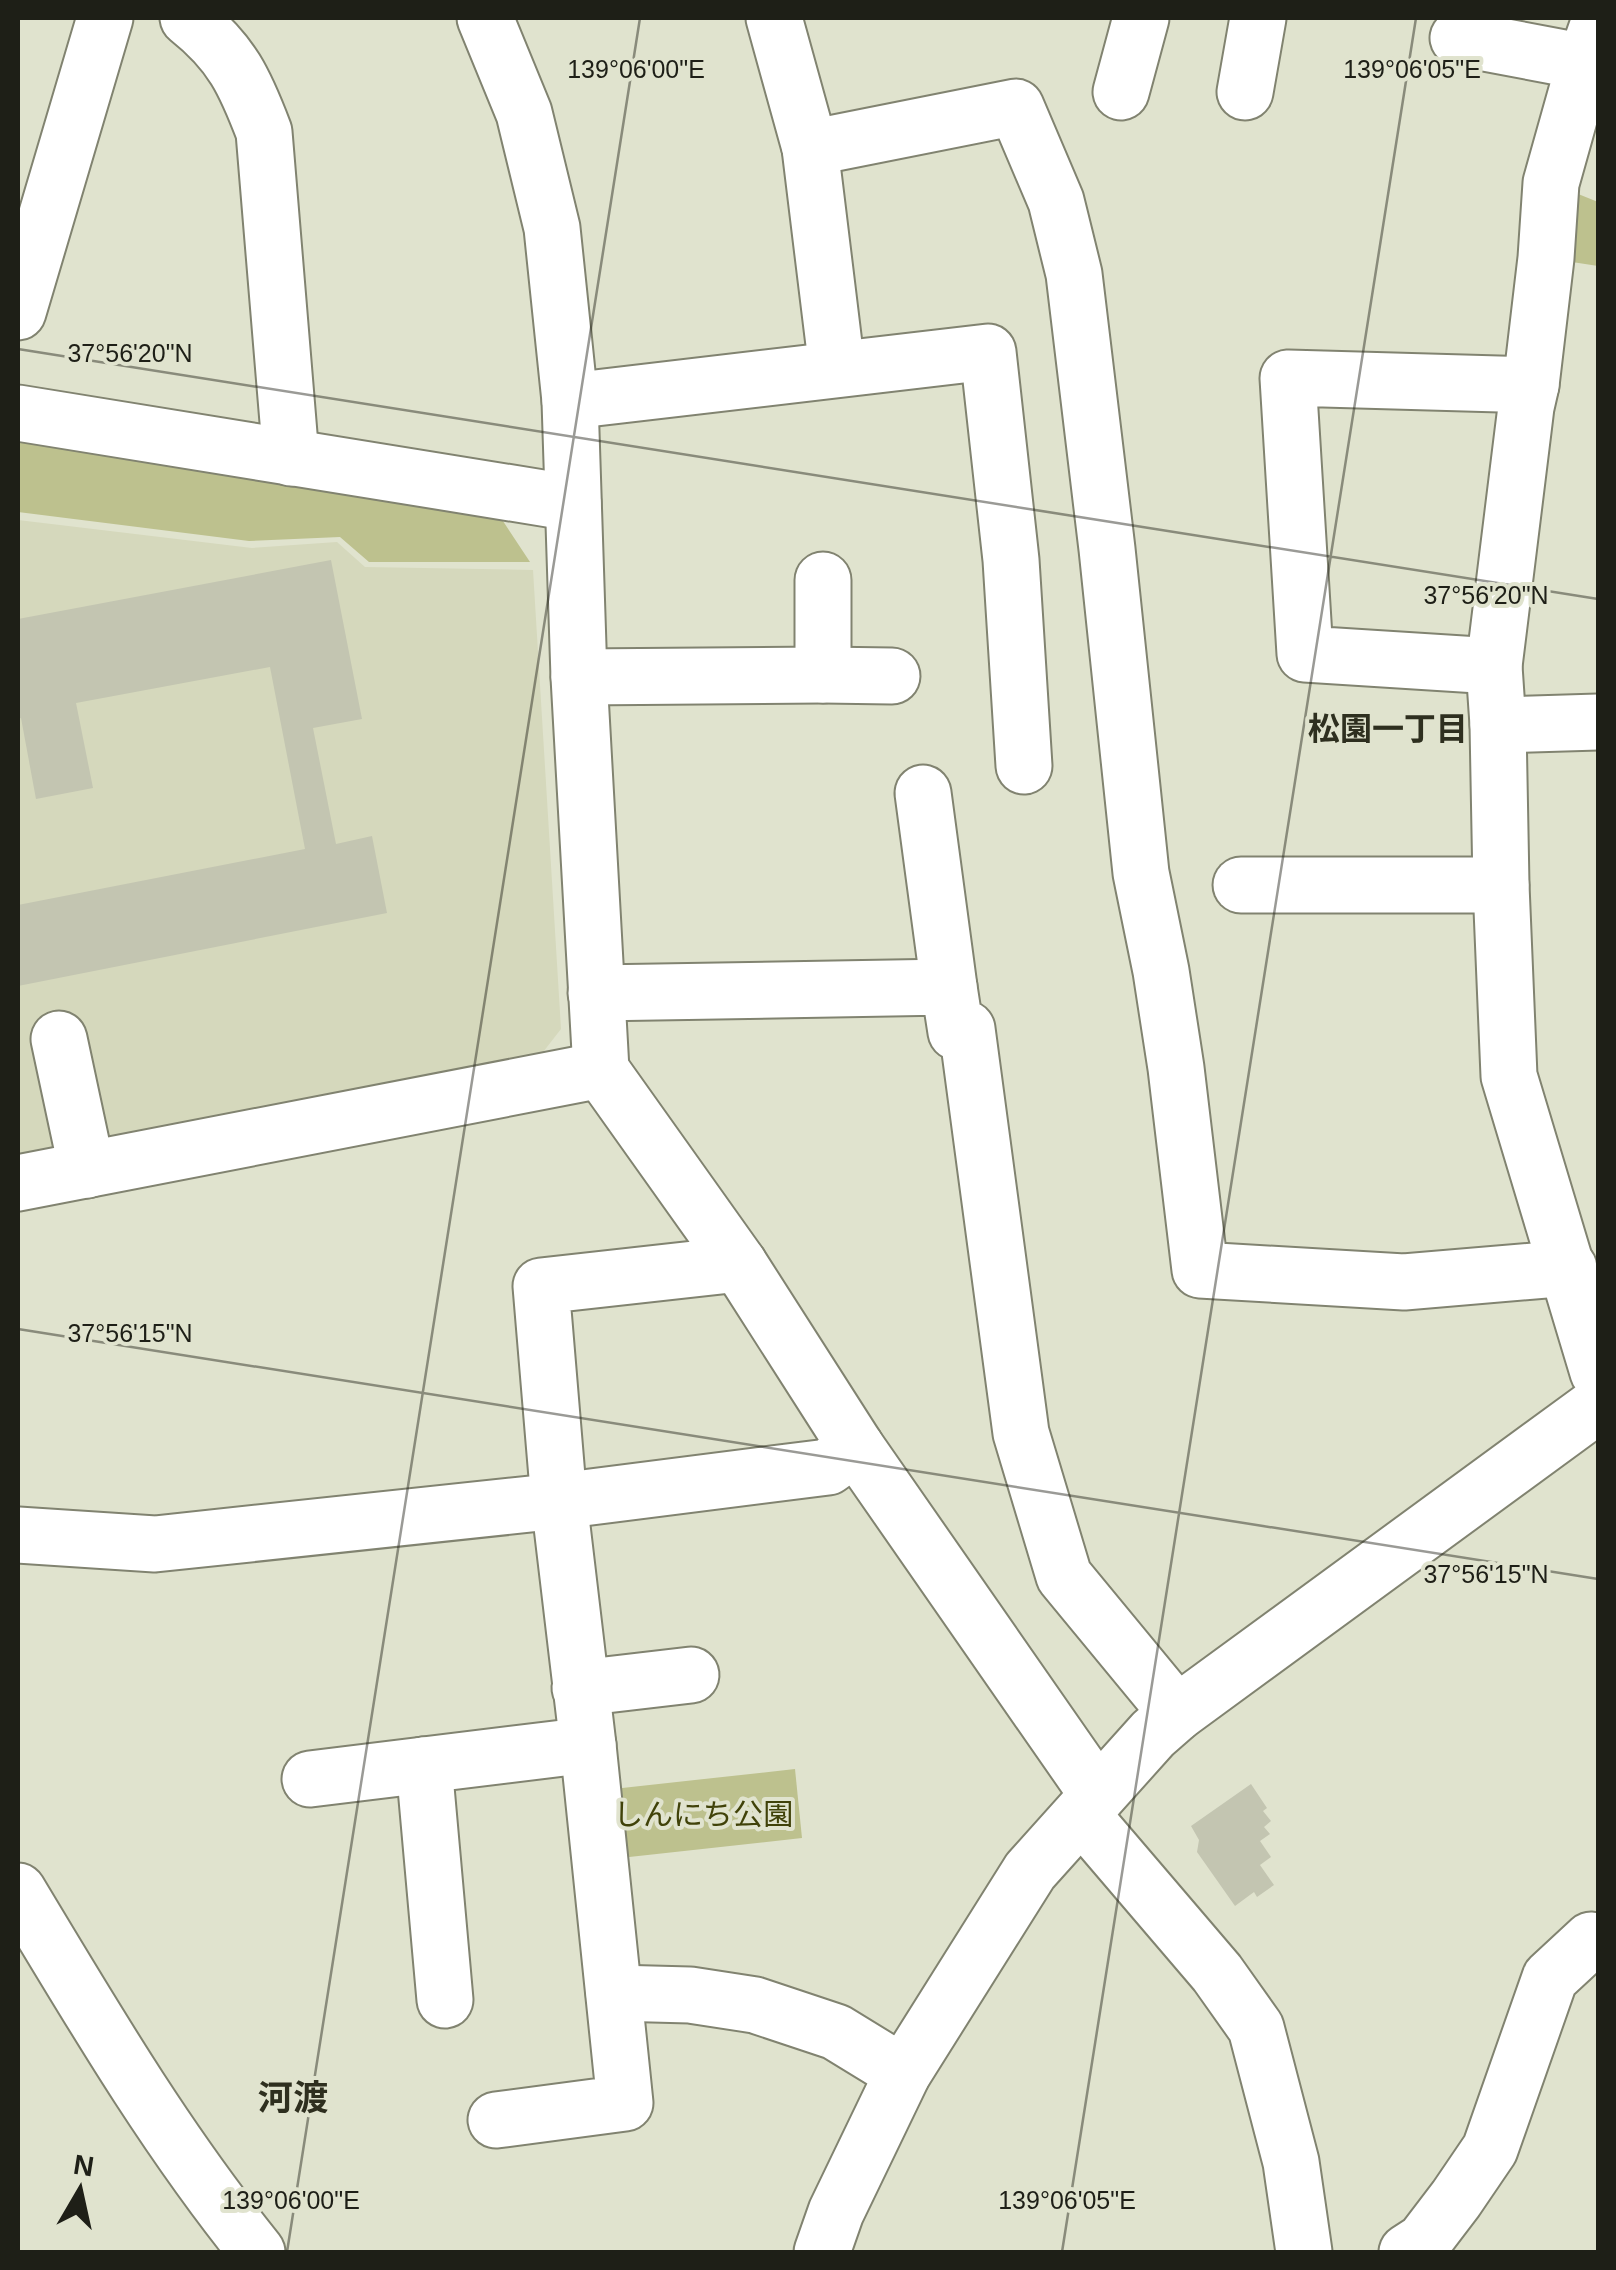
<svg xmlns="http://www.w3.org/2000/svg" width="1616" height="2270" viewBox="0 0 1616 2270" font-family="Helvetica,'Noto Sans JP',sans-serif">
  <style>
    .built { fill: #d5d8bc }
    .green { fill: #bdc18e }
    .building { fill: #c3c5b1 }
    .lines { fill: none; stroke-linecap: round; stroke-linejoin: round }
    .minor-casing { stroke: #818370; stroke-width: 59 }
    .minor { stroke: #fff; stroke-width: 55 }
    .ticks { fill: none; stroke: #1e1f17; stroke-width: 2.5; stroke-opacity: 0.45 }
    .labels { text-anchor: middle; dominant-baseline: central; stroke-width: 8; stroke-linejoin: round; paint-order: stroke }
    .park-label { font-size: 30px; fill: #404209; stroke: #e0e3ce }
    .neighbourhood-label { font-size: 32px; font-weight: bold; fill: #2e2f1f; stroke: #e0e3ce }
    .quarter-label { font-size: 35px; font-weight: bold; fill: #2e2f1f; stroke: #e0e3ce }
    .ticks-label { font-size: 25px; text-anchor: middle; fill: #1e1f17; stroke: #e0e3ce; stroke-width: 8; stroke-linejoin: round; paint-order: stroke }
  </style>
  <rect width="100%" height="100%" fill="#e0e3ce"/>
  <!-- built -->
  <polygon class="built" points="18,520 252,548 337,542 365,567 533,570 561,1029 533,1065 18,1162"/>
  <!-- green -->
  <g class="green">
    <polygon points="1551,183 1598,202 1598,266 1546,258"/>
    <polygon points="18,436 499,515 530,562 369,562 340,537 249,541 18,512"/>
    <polygon points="795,1769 802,1838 611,1859 604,1790"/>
  </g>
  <!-- building -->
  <g class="building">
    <polygon points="331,560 362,719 313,728 336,844 372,836 387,913 18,986 18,905 305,849 270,667 76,703 93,788 36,799 21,718 18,719 18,619"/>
    <polygon points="1251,1784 1267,1808 1263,1811 1271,1821 1264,1827 1270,1834 1260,1841 1271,1857 1260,1865 1274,1885 1257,1897 1254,1892 1235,1906 1197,1852 1199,1840 1191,1826"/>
  </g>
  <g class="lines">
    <!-- minor casing -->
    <g class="minor-casing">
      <g id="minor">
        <path d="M188,18c44,35 57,64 76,114l27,326"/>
        <polyline points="485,18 524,113 552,228 570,401 579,677 601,1070 739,1264 856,1447 1098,1795"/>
        <polyline points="774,18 810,148 837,369"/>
        <polyline points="1598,25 1585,62 1551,183 1546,258 1531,385 1526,407 1494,666 1498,725 1501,885 1509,1076 1598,1372"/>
        <polyline points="1458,38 1585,62"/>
        <polyline points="1121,92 1141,18"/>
        <polyline points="1245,92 1258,18"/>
        <polyline points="810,148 1016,107 1056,201 1074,274 1107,549 1141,873 1161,971 1176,1068 1200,1270 1404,1282 1569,1268"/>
        <polyline points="18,312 105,18"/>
        <polyline points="570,401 988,352 1011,560 1024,766"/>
        <polyline points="18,413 573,503"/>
        <polyline points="1494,666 1305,654 1288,378 1531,385"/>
        <polyline points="823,675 892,676"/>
        <polyline points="579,677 823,675 823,580"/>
        <polyline points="1498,725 1598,722"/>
        <polyline points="923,793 949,987"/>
        <polyline points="1241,885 1501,885"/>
        <polyline points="596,993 949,987 956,1032 967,1029 1021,1433 1064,1576 1177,1713"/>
        <polyline points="59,1039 87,1170"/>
        <polyline points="18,1183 601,1070"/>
        <polyline points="18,1535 155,1544 559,1501 828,1467 856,1447"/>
        <polyline points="580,1688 691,1675"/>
        <polyline points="424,1765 445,2000"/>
        <polyline points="310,1779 588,1745"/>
        <polyline points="1082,1815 1217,1973 1256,2028 1291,2162 1304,2252"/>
        <path d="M18,1891c74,123 148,249 239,361"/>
        <polyline points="614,1993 690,1995 755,2005 836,2032 903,2073"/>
        <polyline points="496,2120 625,2103 588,1745 559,1501 541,1286 739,1264"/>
        <polyline points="822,2252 836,2212 903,2073 1030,1871 1153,1734 1177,1713 1598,1405"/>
        <polyline points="1407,2252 1424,2241 1456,2199 1490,2149 1550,1978 1591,1940"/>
      </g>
    </g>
    <!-- minor -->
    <use href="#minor" class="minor"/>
  </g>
  <!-- ticks -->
  <path class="ticks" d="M18,349l1580,250M18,1329l1580,250M287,2252l353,-2234M1062,2252l354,-2234"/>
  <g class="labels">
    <!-- park labels -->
    <g class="park-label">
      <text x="703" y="1814">しんにち公園</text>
    </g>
    <!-- neighbourhood labels -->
    <g class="neighbourhood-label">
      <text x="1388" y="729">松園一丁目</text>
    </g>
    <!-- quarter labels -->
    <g class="quarter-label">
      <text x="293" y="2097">河渡</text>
    </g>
  </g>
  <g class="ticks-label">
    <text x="636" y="78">139°06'00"E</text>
    <text x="1412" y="78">139°06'05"E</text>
    <text x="130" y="362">37°56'20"N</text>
    <text x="1486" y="604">37°56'20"N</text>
    <text x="130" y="1342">37°56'15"N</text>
    <text x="1486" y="1583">37°56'15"N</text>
    <text x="291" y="2209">139°06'00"E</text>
    <text x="1067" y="2209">139°06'05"E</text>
  </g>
  <!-- border -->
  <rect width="1616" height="2270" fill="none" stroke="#1e1f17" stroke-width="40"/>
  <!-- north arrow -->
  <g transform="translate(80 2190) rotate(9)" stroke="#e0e3ce" stroke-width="8" paint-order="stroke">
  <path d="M0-8L18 38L0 25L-18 38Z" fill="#1e1f17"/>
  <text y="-15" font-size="28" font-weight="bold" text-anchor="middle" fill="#1e1f17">N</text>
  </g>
</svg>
